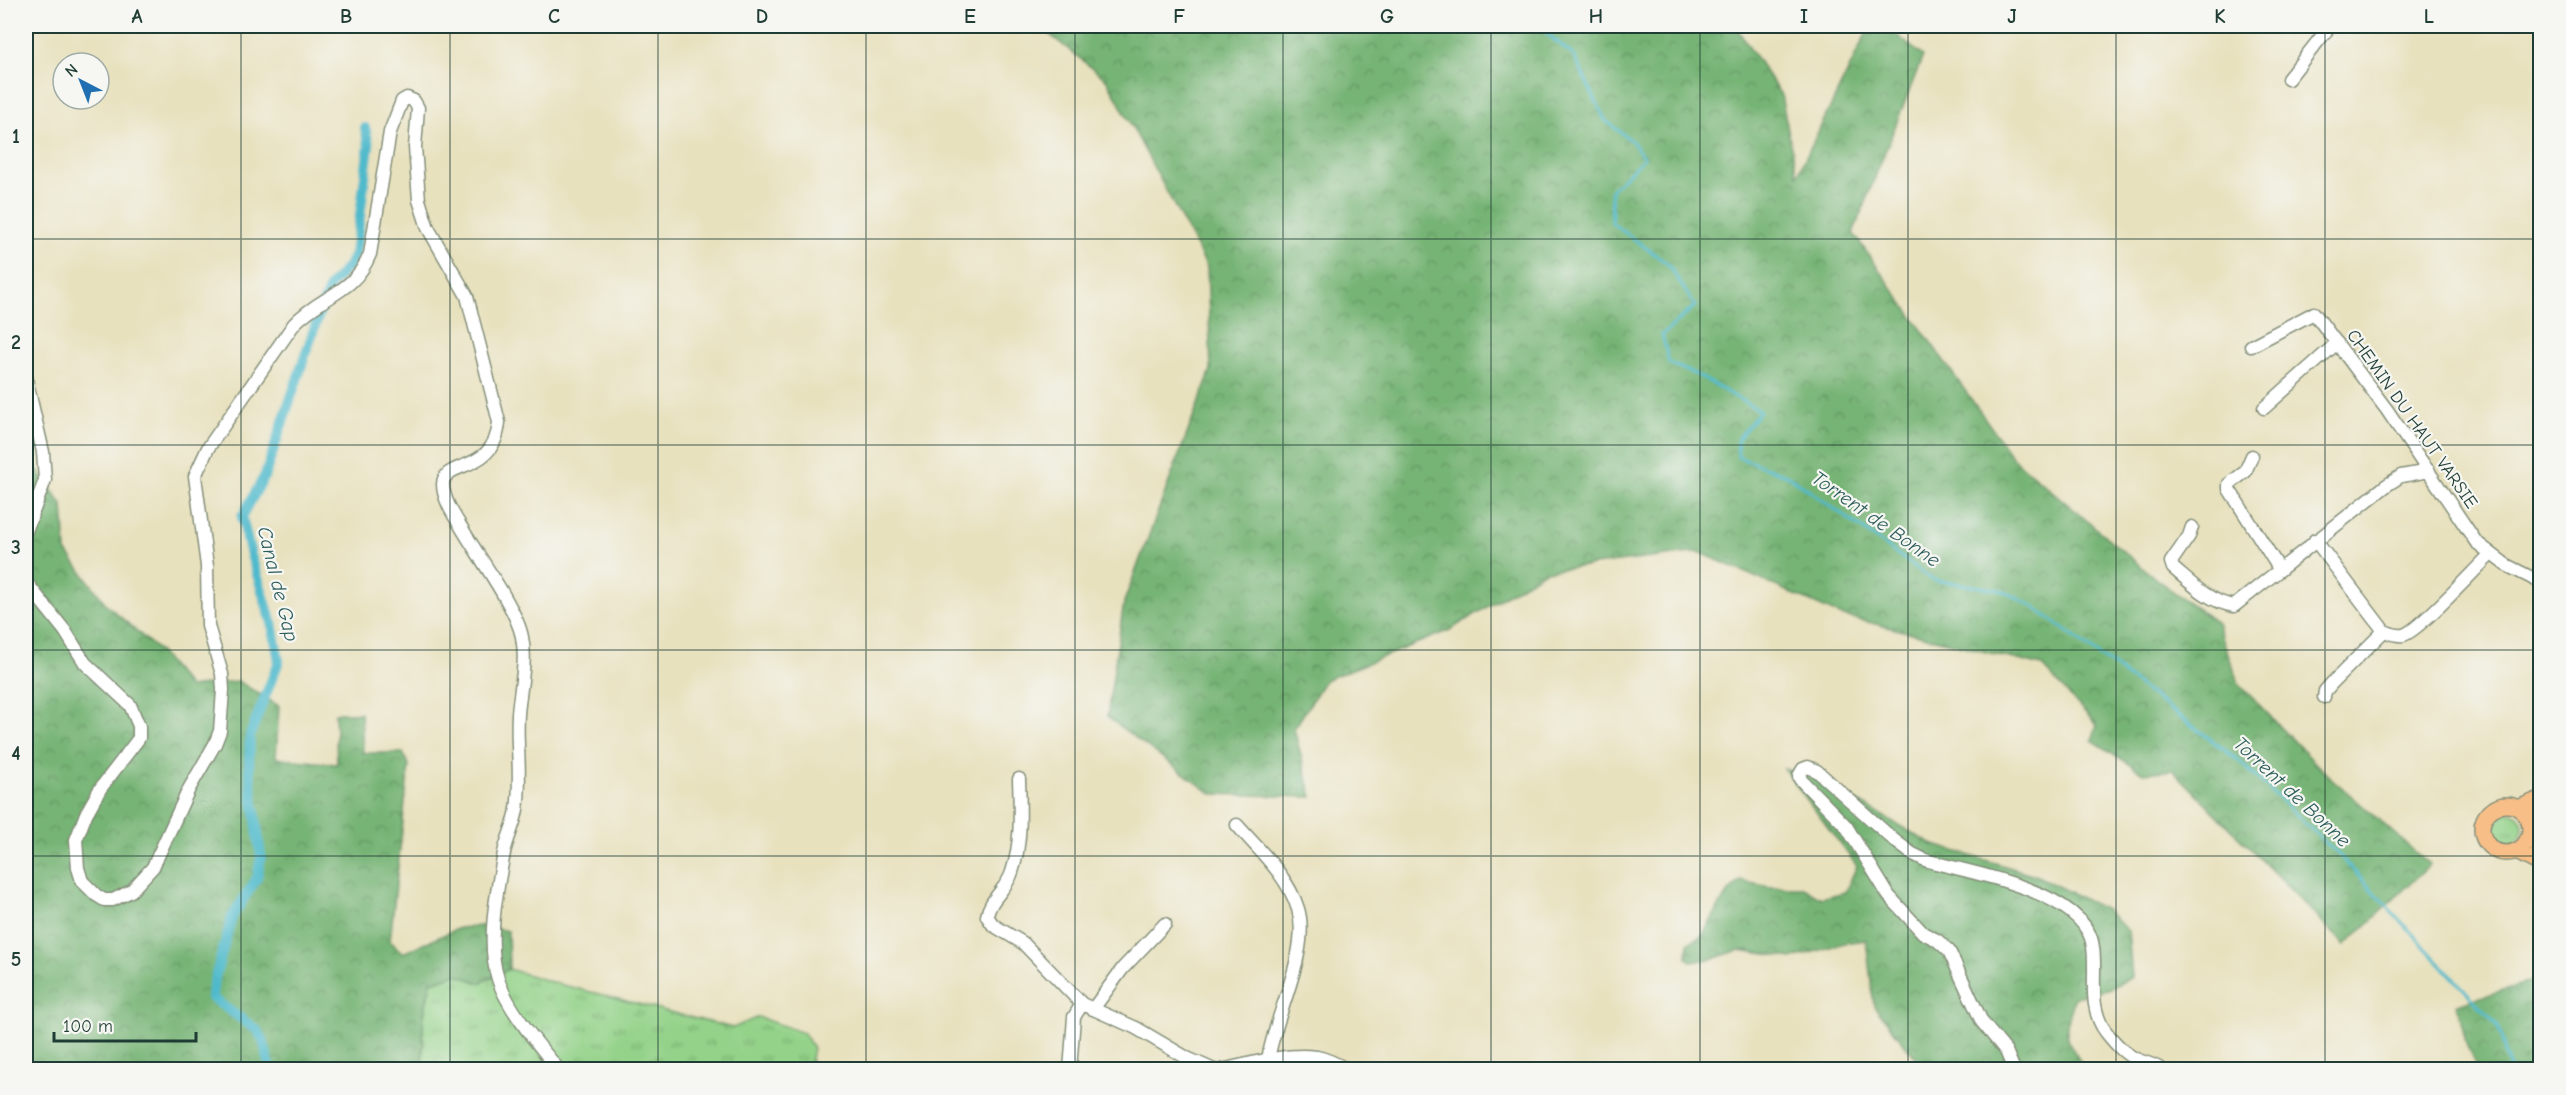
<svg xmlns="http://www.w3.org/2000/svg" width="2566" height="1095" viewBox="0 0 2566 1095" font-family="'Comic Neue',sans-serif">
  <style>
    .grass { fill: url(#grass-tufts); stroke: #59885e; stroke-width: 1.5 }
    .forest { fill: url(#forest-crowns); stroke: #4a7854; stroke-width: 1.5 }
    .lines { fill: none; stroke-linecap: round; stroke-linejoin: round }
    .stream { stroke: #4fbacc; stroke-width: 3 }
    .canal { stroke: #4fbacc; stroke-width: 10 }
    .minor-casing { stroke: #848f79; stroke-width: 15 }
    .major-casing { stroke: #848f79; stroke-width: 18 }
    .minor { stroke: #fff; stroke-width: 12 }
    .major { stroke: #f7be87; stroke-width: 15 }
    .grid { fill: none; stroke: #1f3d34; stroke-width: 1.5; stroke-opacity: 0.55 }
    .labels { text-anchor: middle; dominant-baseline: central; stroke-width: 4.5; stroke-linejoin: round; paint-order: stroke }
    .street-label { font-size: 18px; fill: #1f3d34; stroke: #f6f6f2 }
    .water-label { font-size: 20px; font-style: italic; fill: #2b5c5a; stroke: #f6f6f2 }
    .neatline { fill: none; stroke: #1f3d34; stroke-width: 2 }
    .grid-label { font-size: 20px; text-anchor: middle; font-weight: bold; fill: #1f3d34 }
  </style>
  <defs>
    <pattern id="grass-tufts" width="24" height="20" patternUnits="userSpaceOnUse" patternTransform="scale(1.5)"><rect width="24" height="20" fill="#93d288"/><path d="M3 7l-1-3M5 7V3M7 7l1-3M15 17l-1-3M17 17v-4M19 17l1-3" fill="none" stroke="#77ac70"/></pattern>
    <pattern id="forest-crowns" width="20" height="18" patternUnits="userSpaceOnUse" patternTransform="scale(1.5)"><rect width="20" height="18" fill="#76b474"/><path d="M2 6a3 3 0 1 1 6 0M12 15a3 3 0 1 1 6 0" fill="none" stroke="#609460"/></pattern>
  </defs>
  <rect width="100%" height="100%" fill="#f6f6f2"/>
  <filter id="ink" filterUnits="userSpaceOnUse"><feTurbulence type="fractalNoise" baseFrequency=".0167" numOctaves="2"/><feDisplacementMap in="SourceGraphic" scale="12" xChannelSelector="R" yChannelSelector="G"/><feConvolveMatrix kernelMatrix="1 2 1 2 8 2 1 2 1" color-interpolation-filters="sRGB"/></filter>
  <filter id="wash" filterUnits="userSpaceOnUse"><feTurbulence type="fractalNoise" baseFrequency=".008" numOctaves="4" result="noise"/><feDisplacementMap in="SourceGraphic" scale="24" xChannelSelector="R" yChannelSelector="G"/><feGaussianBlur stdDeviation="1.35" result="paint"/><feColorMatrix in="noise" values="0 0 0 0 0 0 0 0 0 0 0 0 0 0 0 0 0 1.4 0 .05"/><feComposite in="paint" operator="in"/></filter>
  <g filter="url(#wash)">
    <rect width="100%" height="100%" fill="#e8e1be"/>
    <!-- grass -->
    <g class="grass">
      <circle cx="2507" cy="828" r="16"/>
      <polygon points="509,969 555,983 733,1028 758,1017 804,1033 813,1048 809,1069 423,1070 423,1018 431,982 456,974 480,983"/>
    </g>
    <!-- forest -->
    <g class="forest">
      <polygon points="1039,26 1735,26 1781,95 1797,175 1870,26 1885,26 1923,56 1853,233 2013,458 2156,579 2217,623 2239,684 2322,770 2430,865 2345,945 2173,770 2143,773 2092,740 2097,725 2042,666 1840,615 1699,552 1545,571 1450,630 1325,680 1294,729 1312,797 1212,794 1107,717 1124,602 1211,370 1207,267 1107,80"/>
      <polygon points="26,454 63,506 66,551 106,604 159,651 189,687 238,681 279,706 276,758 337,764 335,713 361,713 363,753 403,753 409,765 390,941 403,953 459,928 481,926 508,931 509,969 480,983 456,974 431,982 423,1018 423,1069 26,1069"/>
      <path d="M1784,769l28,6 119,69 104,31 71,35 22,21 4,46 -21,11 -36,9c-14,33 -10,45 11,72l-164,1 -6,-12 -42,-52 -8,-66 -22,3 -51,15 -54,-8 -24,8 -23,4 -5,-4 1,-15 14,-7 24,-41 14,-14 30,6h33l18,11 24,-6 12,-26z"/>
      <polygon points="2540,979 2540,1069 2477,1069 2467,1046 2457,1004"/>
    </g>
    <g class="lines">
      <!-- stream -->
      <polyline class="stream" points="1538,26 1574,56 1605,120 1632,141 1644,158 1611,190 1612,223 1668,264 1695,306 1662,335 1669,363 1697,375 1760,411 1737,440 1738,457 1789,476 1933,580 2001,590 2033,606 2238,760 2342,858 2498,1026 2510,1070"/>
      <!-- canal -->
      <polyline class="canal" points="271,1070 263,1040 257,1030 212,998 213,985 232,917 257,878 261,857 249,767 250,735 279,661 272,623 251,555 242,517 265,475 319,314 330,286 350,264 355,255 369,145 365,128"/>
    </g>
  </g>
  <g filter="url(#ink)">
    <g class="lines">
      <!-- minor casing -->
      <g class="minor-casing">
        <g id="minor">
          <polyline points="2288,79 2330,26"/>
          <polyline points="2251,346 2314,313 2387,410 2476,542 2506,565 2540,582"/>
          <polyline points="26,378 43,452 45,480 26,531"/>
          <polyline points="2264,408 2337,343"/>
          <polyline points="2252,456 2245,472 2229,484 2229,489 2280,570"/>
          <path d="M2192,527l-3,9 -18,26 2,6c19,16 36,34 61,38l153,-121 14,-9 28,-5"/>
          <path d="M2315,540l69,91c6,2 12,5 19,4 15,-3 72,-66 87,-80"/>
          <path d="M26,582l39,49 20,32 45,42 9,21v12l-39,51 -14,25 -10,26 2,28 4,13 14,14 8,5h9l18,-9 22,-24 36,-78 26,-45 5,-13 3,-41 -1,-16 -14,-48 -1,-60 -12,-90 13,-28 86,-124c27,-29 60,-30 76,-70l20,-122 12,-31 5,-3 7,3 4,7 -3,39 4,53 9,28 39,68 32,126c-4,52 -56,38 -56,62 0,16 12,33 20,46 15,26 54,79 59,107 5,25 -2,51 -4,77 -2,31 4,64 -1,95 -2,15 -10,29 -13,44 -7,37 -18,90 -6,126 9,29 41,67 61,91"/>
          <polyline points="2324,697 2325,691 2332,683 2384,631"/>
          <path d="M1019,779c1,31 3,64 -7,93 -5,17 -22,26 -25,44l6,9 30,18 59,61 54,24 51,30 27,12"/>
          <path d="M1237,825c22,25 51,51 61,84 13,42 -24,108 -30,151"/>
          <polyline points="1093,1009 1123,968 1165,924"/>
          <polyline points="1070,1070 1074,1017 1082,1004"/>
          <path d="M1222,1070c30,-7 64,-17 95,-13 10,2 22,8 31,13"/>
          <path d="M2014,1070l-8,-19 -24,-29 -33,-71 -12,-11 -14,-7 -34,-37 -43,-70 -46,-47 -1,-3 4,-7 5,-2 9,4 77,69 17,13 14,7c44,13 162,31 168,87 4,28 -6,60 13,85 8,10 18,22 30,27 9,4 18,5 26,11"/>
        </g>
      </g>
      <!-- major casing -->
      <g class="major-casing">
        <g id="major">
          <circle cx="2506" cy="829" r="24"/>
          <polyline points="2518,808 2540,799"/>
          <polyline points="2530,826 2540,811"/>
          <polyline points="2530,835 2540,850"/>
          <polyline points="2515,851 2540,864"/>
        </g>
      </g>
      <!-- minor -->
      <use href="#minor" class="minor"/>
      <!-- major -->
      <use href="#major" class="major"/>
    </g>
  </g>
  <!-- grid -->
  <path class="grid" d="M241,26v1044M450,26v1044M658,26v1044M866,26v1044M1075,26v1044M1283,26v1044M1491,26v1044M1700,26v1044M1908,26v1044M2116,26v1044M2325,26v1044M26,239h2514M26,445h2514M26,650h2514M26,856h2514"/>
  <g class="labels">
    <!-- street labels -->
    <g class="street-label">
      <text transform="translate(2412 419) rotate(55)">CHEMIN DU HAUT VARSIE</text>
    </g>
    <!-- water labels -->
    <g class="water-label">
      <text transform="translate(1876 519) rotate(35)">Torrent de Bonne</text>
      <text transform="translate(278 584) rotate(76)">Canal de Gap</text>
      <text transform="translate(2292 792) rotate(43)">Torrent de Bonne</text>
    </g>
  </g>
  <!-- margin -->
  <rect width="2566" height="1095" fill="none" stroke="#f6f6f2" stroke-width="66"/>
  <!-- north arrow -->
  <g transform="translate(81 81) rotate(318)"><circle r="28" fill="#f6f6f2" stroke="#a0aca6" stroke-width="1.5"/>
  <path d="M0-4.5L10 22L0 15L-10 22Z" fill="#1f6fb2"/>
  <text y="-9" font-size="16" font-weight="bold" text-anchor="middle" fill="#1f3d34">N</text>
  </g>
  <!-- scale -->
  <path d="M54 1032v9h142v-9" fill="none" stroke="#1f3d34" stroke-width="3"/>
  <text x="63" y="1032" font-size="18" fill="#1f3d34" stroke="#f6f6f2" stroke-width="4.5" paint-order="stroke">100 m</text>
  <rect x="33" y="33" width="2500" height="1029" class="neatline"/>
  <g class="grid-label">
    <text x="137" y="23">A</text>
    <text x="346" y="23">B</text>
    <text x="554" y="23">C</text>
    <text x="762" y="23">D</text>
    <text x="970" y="23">E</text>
    <text x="1179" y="23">F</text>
    <text x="1387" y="23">G</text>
    <text x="1596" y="23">H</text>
    <text x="1804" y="23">I</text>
    <text x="2012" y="23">J</text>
    <text x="2220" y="23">K</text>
    <text x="2429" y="23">L</text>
    <text x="16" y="143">1</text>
    <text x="16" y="349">2</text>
    <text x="16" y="554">3</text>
    <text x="16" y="760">4</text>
    <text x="16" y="966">5</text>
  </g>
</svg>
